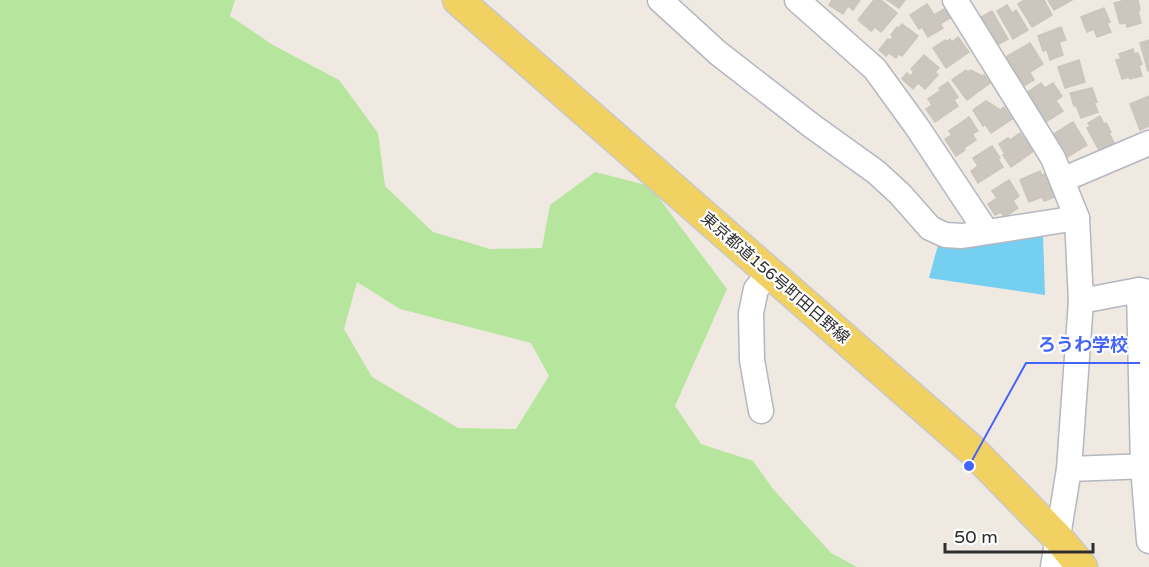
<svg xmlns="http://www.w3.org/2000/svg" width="1149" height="567" viewBox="0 0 1149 567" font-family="'Varela Round','Noto Sans JP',sans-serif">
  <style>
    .green { fill: #b6e59e; fill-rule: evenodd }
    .water { fill: #75cff0 }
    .building { fill: #cbc7bf; stroke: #cbc5ba; stroke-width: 1.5 }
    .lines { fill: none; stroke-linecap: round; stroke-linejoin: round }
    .minor-casing { stroke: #b4b7c1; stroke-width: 27 }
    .major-casing { stroke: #c9c9c9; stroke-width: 33 }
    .minor { stroke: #fff; stroke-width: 24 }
    .major { stroke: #f2d163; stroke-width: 30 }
    .labels { text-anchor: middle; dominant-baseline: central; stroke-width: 4.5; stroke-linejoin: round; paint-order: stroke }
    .street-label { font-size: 16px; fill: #2e2e2e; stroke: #fff }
    .leader { fill: none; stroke: #4264fb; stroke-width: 2 }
    .callout-dot { fill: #4264fb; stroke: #fff; stroke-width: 2 }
    .callout-label { font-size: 18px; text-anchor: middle; font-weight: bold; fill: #4264fb; stroke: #fff; stroke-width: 4.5; stroke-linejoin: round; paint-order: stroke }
  </style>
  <rect width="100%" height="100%" fill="#efe9e1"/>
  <!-- green -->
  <path class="green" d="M0,0h235l-5,16 43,29 66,35 39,53 7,53 48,46 57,17 52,-1 8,-43 45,-33 55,14 77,103 -52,117 26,38 52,17 20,28 58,64 26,14h-857zM357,282l43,27 131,34 18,33 -33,53 -58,-1 -86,-51 -28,-48z"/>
  <!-- water -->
  <polygon class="water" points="1043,235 1045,295 929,278 938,245 952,249"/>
  <!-- building -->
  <g class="building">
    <polygon points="832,0 860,0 853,10 848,6 843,14 829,5"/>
    <polygon points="874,0 881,0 897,13 881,32 875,27 871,31 858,20"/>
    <polygon points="887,0 905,0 899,8"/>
    <polygon points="1024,0 1044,0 1052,15 1032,27 1018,4"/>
    <polygon points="1048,0 1072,0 1054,10"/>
    <polygon points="1125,0 1138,0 1140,10 1138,11 1141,23 1127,27 1126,23 1120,24 1114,3"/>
    <polygon points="927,4 934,15 944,9 950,18 940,24 943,28 928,37 922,27 919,29 910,15"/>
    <polygon points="1007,5 1012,13 1016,10 1028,30 1013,39 997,11"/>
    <polygon points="1104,8 1110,22 1107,23 1111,32 1097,37 1094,29 1087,32 1081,17"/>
    <polygon points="992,11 1008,39 997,45 996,43 991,46 979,24 983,22 981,17"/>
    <polygon points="902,24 918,36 902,56 899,54 896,58 889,53 886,56 879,50 888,39 890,40 893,37 891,35 897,27 899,28"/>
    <polygon points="1061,27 1066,40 1059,42 1063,55 1050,60 1047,50 1043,51 1038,36"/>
    <polygon points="958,37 969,52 946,68 933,48 945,40 946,42 950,39 952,42"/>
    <polygon points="1149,40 1149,70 1148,71 1140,43"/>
    <polygon points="1030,43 1043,64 1030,72 1034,80 1024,86 1019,78 1017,79 1004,58"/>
    <polygon points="1133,49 1134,54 1138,53 1142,64 1139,66 1142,76 1130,79 1129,77 1122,79 1116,60 1121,59 1119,54"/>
    <polygon points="924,55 939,68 935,72 938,75 925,89 918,83 913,89 902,79 907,73 910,76 914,72 911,69"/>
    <polygon points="1079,60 1085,82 1065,88 1058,67"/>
    <polygon points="966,70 967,72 971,70 982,76 984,75 990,83 967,100 952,80"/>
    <polygon points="948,82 958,97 954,100 958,106 935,122 926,109 932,105 928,99 941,90 939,88"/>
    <polygon points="1041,83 1045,88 1053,83 1062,96 1056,101 1063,111 1043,124 1029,101 1033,98 1028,92"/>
    <polygon points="1092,88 1097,102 1094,102 1098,112 1081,118 1076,105 1074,106 1070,93"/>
    <polygon points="1149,96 1149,126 1140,130 1130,104"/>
    <polygon points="986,101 1000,110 1004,107 1012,119 991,133 985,124 983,126 973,110"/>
    <polygon points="1100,116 1104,124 1106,123 1111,132 1109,133 1114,143 1110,145 1111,147 1100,152 1087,128 1090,127 1088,123"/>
    <polygon points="969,117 978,131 972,134 976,140 964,148 965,150 956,156 945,139 952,135 949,131"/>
    <polygon points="1073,122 1087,145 1066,158 1052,135"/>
    <polygon points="1020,133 1024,139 1026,137 1035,150 1011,167 1003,155 1005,154 999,144 1008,138 1010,140"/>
    <polygon points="992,146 1000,158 998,159 1003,167 978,183 971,171 978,166 973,158"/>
    <polygon points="1040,171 1042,175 1048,173 1057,196 1044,201 1042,197 1029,202 1020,180"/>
    <polygon points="1009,180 1019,196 1013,201 1018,208 1004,217 1001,212 995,215 988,204 997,198 992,191"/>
  </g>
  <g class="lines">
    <!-- minor casing -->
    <g class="minor-casing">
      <g id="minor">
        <polyline points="660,0 718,53 812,126 876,172 900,194 930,228 945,235 962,236 1077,218"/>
        <polyline points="797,0 875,69 917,127 986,231"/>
        <polyline points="955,0 1053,158 1077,218 1081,301 1069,469 1053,567"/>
        <polyline points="1062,180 1149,143"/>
        <polyline points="1139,290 1143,467 1149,541"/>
        <polyline points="1081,301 1139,290 1149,292"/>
        <polyline points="761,411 752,360 751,313 756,289 769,274"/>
        <polyline points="1069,469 1149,466"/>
      </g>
    </g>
    <!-- major casing -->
    <g class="major-casing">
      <polyline id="major" points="458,0 972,450 1058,538 1082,567"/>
    </g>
    <!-- minor -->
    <use href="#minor" class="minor"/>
    <!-- major -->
    <use href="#major" class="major"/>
  </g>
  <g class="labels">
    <!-- street labels -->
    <g class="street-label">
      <text transform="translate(775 278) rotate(41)">東京都道156号町田日野線</text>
    </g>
  </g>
  <!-- callouts -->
  <path class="leader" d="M969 466L1026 363H1140"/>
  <circle class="callout-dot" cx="969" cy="466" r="6"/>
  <g class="callout-label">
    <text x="1083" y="351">ろうわ学校</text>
  </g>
  <!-- scale -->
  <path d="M945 543v9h148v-9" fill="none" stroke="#2e2e2e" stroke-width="3"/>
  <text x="954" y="543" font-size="18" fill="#2e2e2e" stroke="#ffffff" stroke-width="4.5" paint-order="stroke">50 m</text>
</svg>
